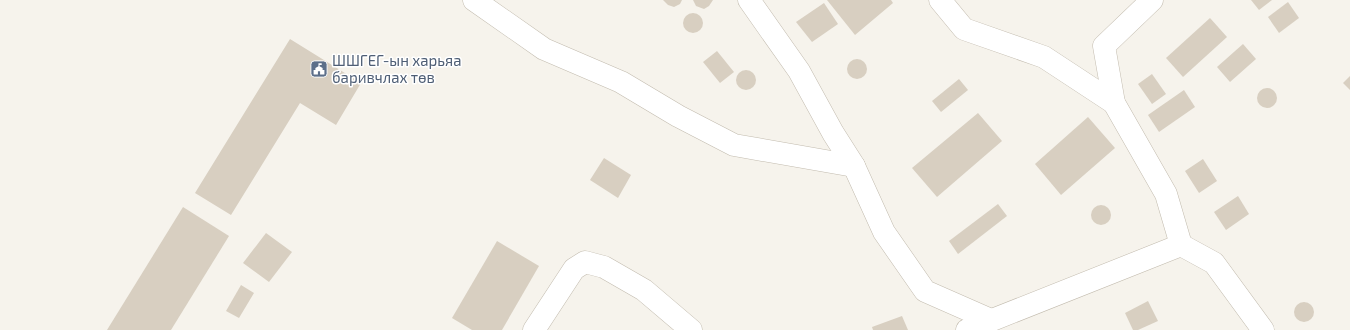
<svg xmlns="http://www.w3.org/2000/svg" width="1350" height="330" viewBox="0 0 1350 330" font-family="'Exo 2',sans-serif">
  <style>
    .building { fill: #d8cfc1 }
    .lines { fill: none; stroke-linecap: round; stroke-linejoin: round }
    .minor-casing { stroke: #c2bbae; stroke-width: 23 }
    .minor { stroke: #fff; stroke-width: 22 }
    .labels { text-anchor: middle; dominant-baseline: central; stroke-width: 3; stroke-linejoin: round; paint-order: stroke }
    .service-label { font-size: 15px; fill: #4e5e75; stroke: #fff; text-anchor: start }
  </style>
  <rect width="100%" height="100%" fill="#f6f3ec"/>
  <!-- building -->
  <g class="building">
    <polygon points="663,0 682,0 680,4 674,7 668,5"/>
    <polygon points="693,0 713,0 709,6 704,9 696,6"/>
    <polygon points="827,0 891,0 893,3 855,35"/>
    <polygon points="1251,0 1272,0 1259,10"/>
    <polygon points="1288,2 1299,18 1279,33 1268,17"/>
    <polygon points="824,3 838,24 812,42 796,22"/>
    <circle cx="693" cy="23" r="10"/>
    <polygon points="1210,18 1227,37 1183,77 1166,58"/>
    <polygon points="290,39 361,83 336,125 300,103 231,215 195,193"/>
    <polygon points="1243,44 1256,59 1230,82 1217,67"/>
    <polygon points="717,51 734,72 720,83 703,62"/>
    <circle cx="857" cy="69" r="10"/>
    <circle cx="746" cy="80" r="10"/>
    <polygon points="1152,74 1166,94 1152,104 1138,84"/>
    <polygon points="1350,76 1350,90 1343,83"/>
    <polygon points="959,79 968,90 941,112 932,101"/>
    <circle cx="1267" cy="98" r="10"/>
    <polygon points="1184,90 1195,107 1159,132 1148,115"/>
    <polygon points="978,113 1002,141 937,197 912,168"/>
    <polygon points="1088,117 1115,148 1061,195 1035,164"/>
    <polygon points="604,158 631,175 618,198 590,180"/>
    <polygon points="1203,159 1217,181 1199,193 1185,171"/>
    <polygon points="1238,196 1249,214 1226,230 1214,212"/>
    <polygon points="998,204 1007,216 958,254 949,241"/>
    <circle cx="1101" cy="215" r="10"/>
    <polygon points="183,207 229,236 171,330 107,330"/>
    <polygon points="266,233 292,252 269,282 243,263"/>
    <polygon points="497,241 539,266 502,330 472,330 452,318"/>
    <polygon points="241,285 254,293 239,318 226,311"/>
    <polygon points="1148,301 1158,321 1138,330 1133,330 1125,313"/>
    <circle cx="1304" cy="312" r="10"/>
    <polygon points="902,316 908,330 873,330 872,327"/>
  </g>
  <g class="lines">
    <!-- minor casing -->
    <g class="minor-casing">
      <g id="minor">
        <polyline points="474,0 544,49 621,82 678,116 734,145 854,166"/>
        <polyline points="749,0 799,71 833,133 854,166 884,232 925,291 991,320"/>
        <polyline points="940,0 964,29 1044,57 1114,103 1166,194 1181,245"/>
        <polyline points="1114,103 1104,46 1152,0"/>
        <polyline points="534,330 574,269 585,262 604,267 644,290 691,330"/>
        <polyline points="967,330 1181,245 1214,263 1263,330"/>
      </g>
    </g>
    <!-- minor -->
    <use href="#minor" class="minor"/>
  </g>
  <!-- icons -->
  <defs>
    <g id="civic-square" transform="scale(0.9)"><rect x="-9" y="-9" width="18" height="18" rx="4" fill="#5c6f8a" stroke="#fff"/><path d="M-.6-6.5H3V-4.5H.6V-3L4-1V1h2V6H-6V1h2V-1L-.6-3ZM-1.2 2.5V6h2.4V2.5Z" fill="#fff"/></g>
  </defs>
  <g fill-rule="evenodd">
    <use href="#civic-square" x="319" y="69"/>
  </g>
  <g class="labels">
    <!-- service labels -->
    <g class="service-label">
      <text x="332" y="60">ШШГЕГ-ын харьяа<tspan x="332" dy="17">баривчлах төв</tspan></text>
    </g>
  </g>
</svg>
